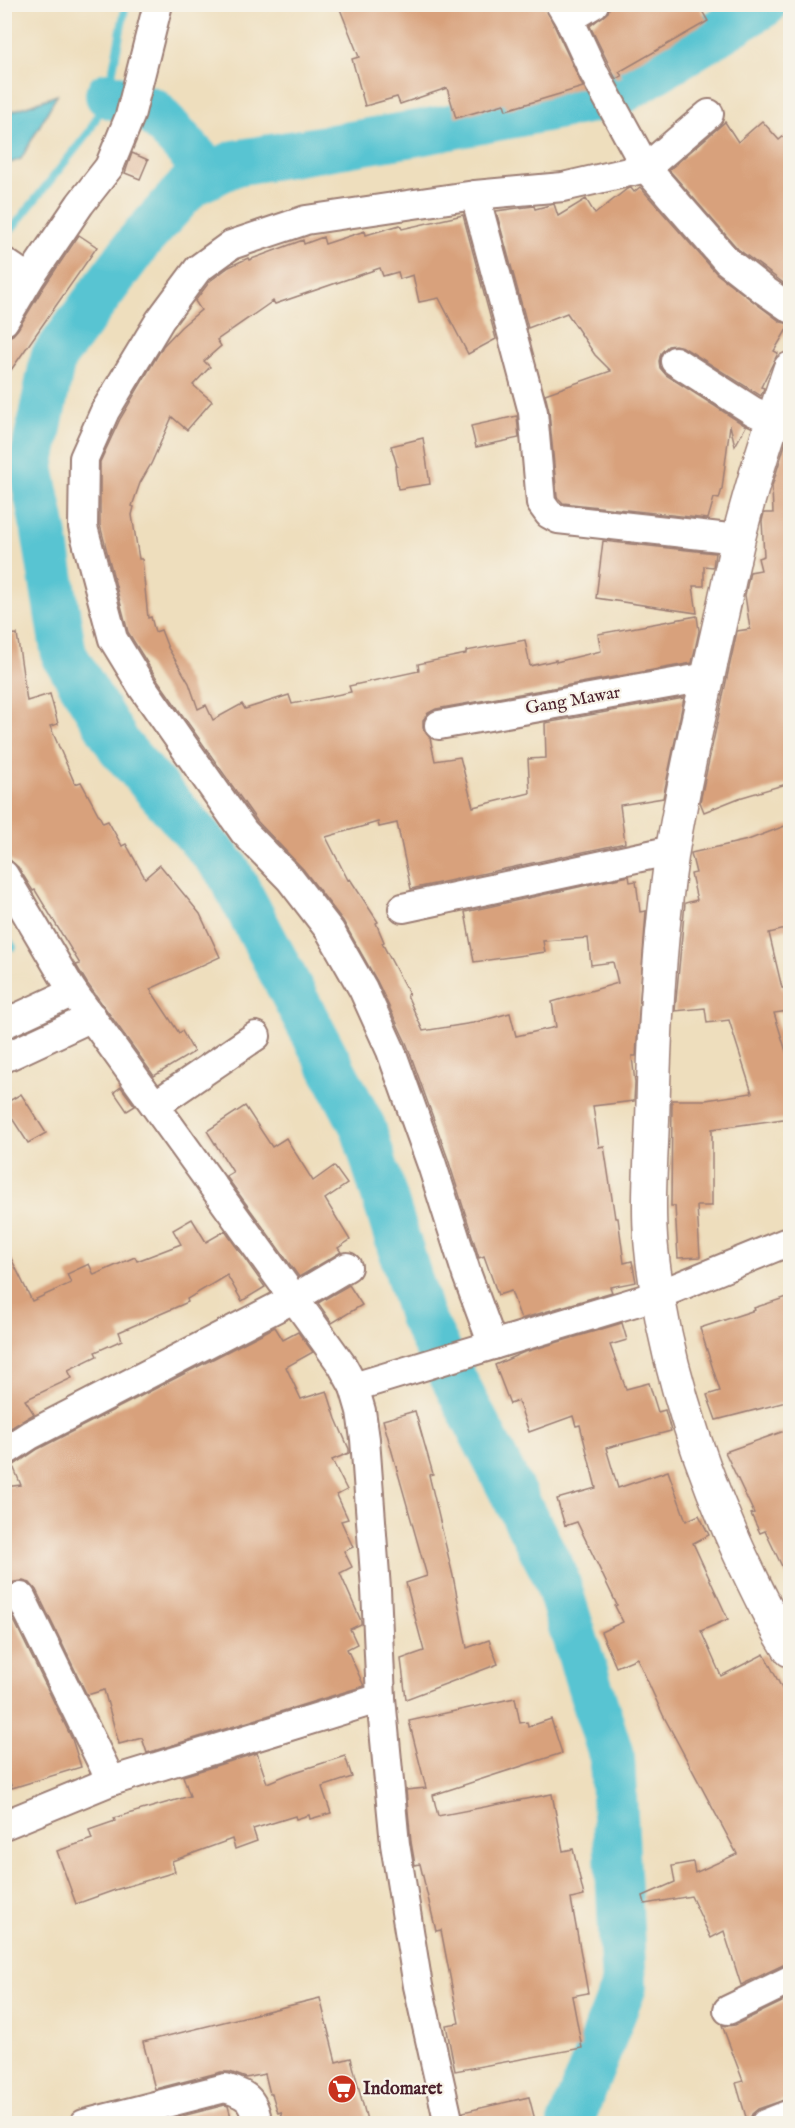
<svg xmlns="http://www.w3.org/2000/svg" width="795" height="2128" viewBox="0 0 795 2128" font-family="'IM FELL English',serif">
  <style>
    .water { fill: #58c4d2; stroke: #51727e; stroke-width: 1.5 }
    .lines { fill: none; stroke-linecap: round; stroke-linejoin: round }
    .stream { stroke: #58c4d2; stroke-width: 8 }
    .river { stroke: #58c4d2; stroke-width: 46 }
    .building { fill: #d8a17c }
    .minor-casing { stroke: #9c7e74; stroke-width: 32 }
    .tertiary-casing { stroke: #9c7e74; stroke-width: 36 }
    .minor { stroke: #fff; stroke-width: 28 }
    .tertiary { stroke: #fff; stroke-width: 33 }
    .labels { text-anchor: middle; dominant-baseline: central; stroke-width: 4.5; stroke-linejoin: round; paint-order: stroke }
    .street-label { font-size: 18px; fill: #4a1f2b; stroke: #f7f3e8 }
    .poi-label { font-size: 18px; font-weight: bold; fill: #4a1f2b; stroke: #f7f3e8; text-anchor: start }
  </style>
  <rect width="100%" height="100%" fill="#f7f3e8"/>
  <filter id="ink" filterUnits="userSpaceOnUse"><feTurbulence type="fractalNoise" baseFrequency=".0167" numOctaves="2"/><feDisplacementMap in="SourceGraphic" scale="12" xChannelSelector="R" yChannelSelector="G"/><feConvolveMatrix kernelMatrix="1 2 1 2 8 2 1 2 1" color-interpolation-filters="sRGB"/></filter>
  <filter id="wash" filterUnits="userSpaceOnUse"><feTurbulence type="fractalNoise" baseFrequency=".008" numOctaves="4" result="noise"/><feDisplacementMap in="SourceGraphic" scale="24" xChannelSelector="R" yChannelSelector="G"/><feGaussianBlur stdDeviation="1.35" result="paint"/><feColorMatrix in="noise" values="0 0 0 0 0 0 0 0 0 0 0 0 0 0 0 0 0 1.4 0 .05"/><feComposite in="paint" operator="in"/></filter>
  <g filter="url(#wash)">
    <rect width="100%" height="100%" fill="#eedebd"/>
    <!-- water -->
    <polygon class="water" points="57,95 21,159 5,165 5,114"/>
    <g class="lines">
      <!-- stream -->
      <g class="stream">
        <polyline points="11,230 89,132 108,95 126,4"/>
        <polyline points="4,934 13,947"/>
      </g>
      <!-- river -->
      <g class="river">
        <polyline points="108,95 152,110 211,175"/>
        <polyline points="570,2124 624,1986 612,1758 555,1575 421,1316 363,1127 227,869 120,747 64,655 44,531 31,467 53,358 138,243 191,184 235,163 418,133 614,96 765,4"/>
      </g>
    </g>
    <g id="blocks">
      <!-- building -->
      <g class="building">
        <polygon points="351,4 544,4 583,87 506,110 504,104 456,118 447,88 400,104 397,97 365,106 352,59 359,57 340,9"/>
        <polygon points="610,4 698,4 708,21 619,72 622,76 616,79 590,26 608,12"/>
        <polygon points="762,121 779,140 790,131 790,288 738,249 669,170 725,122 738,142"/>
        <polygon points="132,153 148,160 140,179 125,173"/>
        <polygon points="640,187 717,274 781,322 790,324 774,351 778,353 761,387 764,388 761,396 683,347 675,345 668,346 661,353 659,361 660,368 666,375 746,426 735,446 730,425 722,489 719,499 714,498 708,519 563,503 557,497 549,411 545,394 611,371 595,355 567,313 528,328 496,211 534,206 535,209 554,204 558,216 586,199 595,214 627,189 631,188 634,192"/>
        <polygon points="463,215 496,339 468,354 439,298 419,302 413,275 400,279 398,272 383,276 380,268 275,304 273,301 217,340 221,346 204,361 210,367 193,385 212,401 187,430 172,417 151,464 140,483 132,506 134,507 132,515 139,559 142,559 148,618 151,617 155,632 161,630 168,648 189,683 198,709 206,705 213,720 242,704 245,709 289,695 292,704 351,692 349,686 419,671 418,664 466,654 466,651 525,640 530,666 556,660 556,662 601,651 598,634 697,616 699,631 692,663 436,709 428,713 423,720 423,728 430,738 435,761 460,757 473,807 530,793 528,759 546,758 545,723 684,698 663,798 620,805 625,843 411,889 397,823 379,827 378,822 326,837 348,880 350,879 378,922 376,923 384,942 382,943 409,994 407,995 423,1031 473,1023 510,1013 516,1036 556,1027 552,1002 618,983 613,962 591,965 588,938 543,941 545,952 474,962 465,912 629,876 630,882 636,881 640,912 646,911 636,1056 632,1056 635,1083 634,1101 593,1106 599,1147 604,1146 615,1218 618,1218 624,1263 632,1261 636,1282 610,1287 612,1292 521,1319 511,1291 498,1295 484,1256 479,1258 448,1159 407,1045 377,981 343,921 303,869 257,821 157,679 128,632 100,525 100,462 120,419 163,346 181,327 201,310 195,301 210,281 229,267 248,258 249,260 303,240 304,244 323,237 325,244 365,231 366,235 400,225 402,229"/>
        <polygon points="79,235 97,247 4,380 4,339 13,335 18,329 43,288"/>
        <polygon points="517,416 519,438 476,447 471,426"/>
        <polygon points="788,435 790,437 790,753 786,755 790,770 790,783 739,798 704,812 700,802 737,631 750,629 745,595 750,572 761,570 758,558 764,556 762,521 764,513 773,513 772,486"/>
        <polygon points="423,438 430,484 398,489 395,466 397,466 391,446"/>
        <polygon points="603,541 715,553 713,567 704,566 704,586 693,586 697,613 596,598"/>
        <polygon points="17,634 27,701 50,694 58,724 50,726 75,784 81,782 103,823 108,821 122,846 126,844 145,878 160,865 200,914 220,957 150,989 179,1033 182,1031 194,1052 154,1076 87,983 76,965 80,964 35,890 33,891 18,867 10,860 4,850 4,635"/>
        <polygon points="790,824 790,928 769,933 782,988 784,988 788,1011 774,1013 790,1064 790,1118 712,1129 712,1206 697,1206 700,1257 678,1258 675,1206 671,1206 672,1100 706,1100 752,1093 729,1020 707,1023 705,1008 675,1011 685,903 697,900 691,874 696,873 691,853 748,840"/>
        <polygon points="121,1087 135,1106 127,1111 114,1092"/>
        <polygon points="21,1094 46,1133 28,1143 4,1106 4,1104"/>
        <polygon points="245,1106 272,1147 286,1138 313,1181 334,1166 347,1184 325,1199 350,1240 338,1248 341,1252 299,1277 226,1176 233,1172 207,1131"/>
        <polygon points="192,1219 206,1242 225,1231 265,1287 242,1301 227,1275 187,1299 188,1302 119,1332 122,1340 95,1352 97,1356 68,1370 72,1378 25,1400 34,1414 4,1432 4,1244 32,1301 71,1283 67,1274 89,1264 94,1275 135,1257 137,1261 181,1244 173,1230"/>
        <polygon points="349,1285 362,1305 332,1323 318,1303"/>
        <polygon points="790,1296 790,1401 716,1420 707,1395 720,1391 700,1328 755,1310 754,1308"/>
        <polygon points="622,1323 627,1340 610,1345 626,1389 649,1383 658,1412 665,1410 671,1431 606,1448 618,1488 668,1471 686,1521 699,1515 709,1535 693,1543 728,1619 701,1631 721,1676 764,1654 790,1704 790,1964 783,1965 741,1985 724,1931 711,1938 691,1896 645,1904 643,1896 675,1882 672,1866 693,1862 695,1873 737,1854 663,1715 637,1658 616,1667 601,1632 623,1622 615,1606 617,1605 577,1522 565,1526 557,1499 596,1488 580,1425 576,1426 573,1416 529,1432 518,1401 510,1404 495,1365 522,1353"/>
        <polygon points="275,1327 283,1340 298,1332 313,1352 286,1367 301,1399 327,1391 336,1419 349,1449 349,1453 332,1460 347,1490 337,1495 348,1519 341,1521 353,1547 344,1551 352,1567 340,1573 361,1621 361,1624 350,1629 357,1644 347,1649 364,1686 147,1753 142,1738 119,1744 104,1690 87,1695 36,1590 30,1583 23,1581 14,1582 7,1588 5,1596 6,1604 72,1739 81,1767 12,1788 4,1766 4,1487 21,1485 13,1466 38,1449"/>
        <polygon points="415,1411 433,1474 429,1475 453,1576 467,1648 489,1640 498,1664 406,1699 401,1659 424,1651 406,1583 427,1576 383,1420"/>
        <polygon points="790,1429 790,1583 765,1531 760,1533 751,1514 754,1513 725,1452"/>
        <polygon points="515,1698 520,1723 527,1722 528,1727 551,1719 562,1753 433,1795 438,1816 552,1794 563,1851 573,1849 584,1896 571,1899 588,1993 572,1996 582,2048 455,2071 446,2025 459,2023 441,1930 436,1931 420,1864 415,1865 411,1842 406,1790 426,1788 409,1721"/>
        <polygon points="257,1753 267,1783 289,1774 345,1756 352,1777 322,1787 331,1813 310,1819 309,1815 296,1819 295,1816 253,1829 257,1841 235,1849 232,1839 172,1861 175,1872 115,1890 76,1904 57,1851 92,1839 89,1830 115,1821 114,1818 190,1796 183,1776"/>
        <polygon points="320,1998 336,2062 351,2058 368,2124 284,2124 281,2112 278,2113 272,2094 270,2094 265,2074 246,2078 230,2072 221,2072 155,2089 143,2042"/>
        <polygon points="790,1998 790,2098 758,2109 752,2114 748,2124 736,2083 743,2081 722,2025 727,2026 735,2025"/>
        <polygon points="529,2097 536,2124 465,2124 463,2112"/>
        <polygon points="225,2105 228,2106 233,2124 164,2124 163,2121"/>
      </g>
    </g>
  </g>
  <g filter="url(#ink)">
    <use href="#blocks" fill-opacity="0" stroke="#9c7e74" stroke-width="1.5"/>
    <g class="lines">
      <!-- minor casing -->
      <g class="minor-casing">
        <g id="minor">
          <polyline points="560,4 569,19 594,73 646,168 727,261 764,290 790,308"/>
          <polyline points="569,19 594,4"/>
          <polyline points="475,195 533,412 541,503 549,514 558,519 738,539"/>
          <polyline points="4,262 29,279"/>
          <polyline points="4,321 29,279 80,204 109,167 130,116 158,4"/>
          <polyline points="675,361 753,411 772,420"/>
          <polyline points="439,725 707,677"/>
          <polyline points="4,875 73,992 342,1365 354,1387 361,1411 365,1439 376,1589 381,1698 395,1844 418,1986 449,2124"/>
          <polyline points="403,908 673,850"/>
          <polyline points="4,1024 73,992"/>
          <polyline points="4,1058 92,1017"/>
          <polyline points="155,1105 256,1036"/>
          <polyline points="493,1345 467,1275 432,1165 391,1051 363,989 330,931 290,879 244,832 143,688 113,639 83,527 84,458 105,411 160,320 198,269 231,245 306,220 475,195 563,187 646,168 709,114"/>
          <polyline points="354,1387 658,1295 790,1241"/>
          <polyline points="4,1452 30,1435 293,1299 347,1267"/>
          <polyline points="21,1597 111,1781"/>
          <polyline points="4,1825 111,1781 381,1698"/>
          <polyline points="728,2010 790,1980"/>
          <path d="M84,2124l141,-36c24,7 28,12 33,36"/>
          <polyline points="765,2124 790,2114"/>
        </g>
      </g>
      <!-- tertiary casing -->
      <g class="tertiary-casing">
        <path id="tertiary" d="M790,369c-19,56 -38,113 -52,171 -8,35 -15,70 -23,104 -15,69 -32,139 -43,209 -12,83 -17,167 -19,251 -1,46 -6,94 -2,140 10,105 44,210 87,306 16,34 32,68 52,100"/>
      </g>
      <!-- minor -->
      <use href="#minor" class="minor"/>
      <!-- tertiary -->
      <use href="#tertiary" class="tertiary"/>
    </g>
  </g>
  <!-- icons -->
  <defs>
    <g id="supermarket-disc" transform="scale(1.5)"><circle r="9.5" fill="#c8321e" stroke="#f7f3e8"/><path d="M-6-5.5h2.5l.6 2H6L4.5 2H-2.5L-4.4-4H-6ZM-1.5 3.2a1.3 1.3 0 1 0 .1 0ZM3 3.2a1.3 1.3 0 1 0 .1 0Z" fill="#fff"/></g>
  </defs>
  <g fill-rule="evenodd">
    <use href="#supermarket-disc" x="342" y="2089"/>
  </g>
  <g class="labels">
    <!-- street labels -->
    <g class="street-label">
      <text transform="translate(573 701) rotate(-10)">Gang Mawar</text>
    </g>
    <!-- poi labels -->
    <g class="poi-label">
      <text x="363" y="2089">Indomaret</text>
    </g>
  </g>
  <!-- margin -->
  <rect width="795" height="2128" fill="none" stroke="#f7f3e8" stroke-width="24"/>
</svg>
